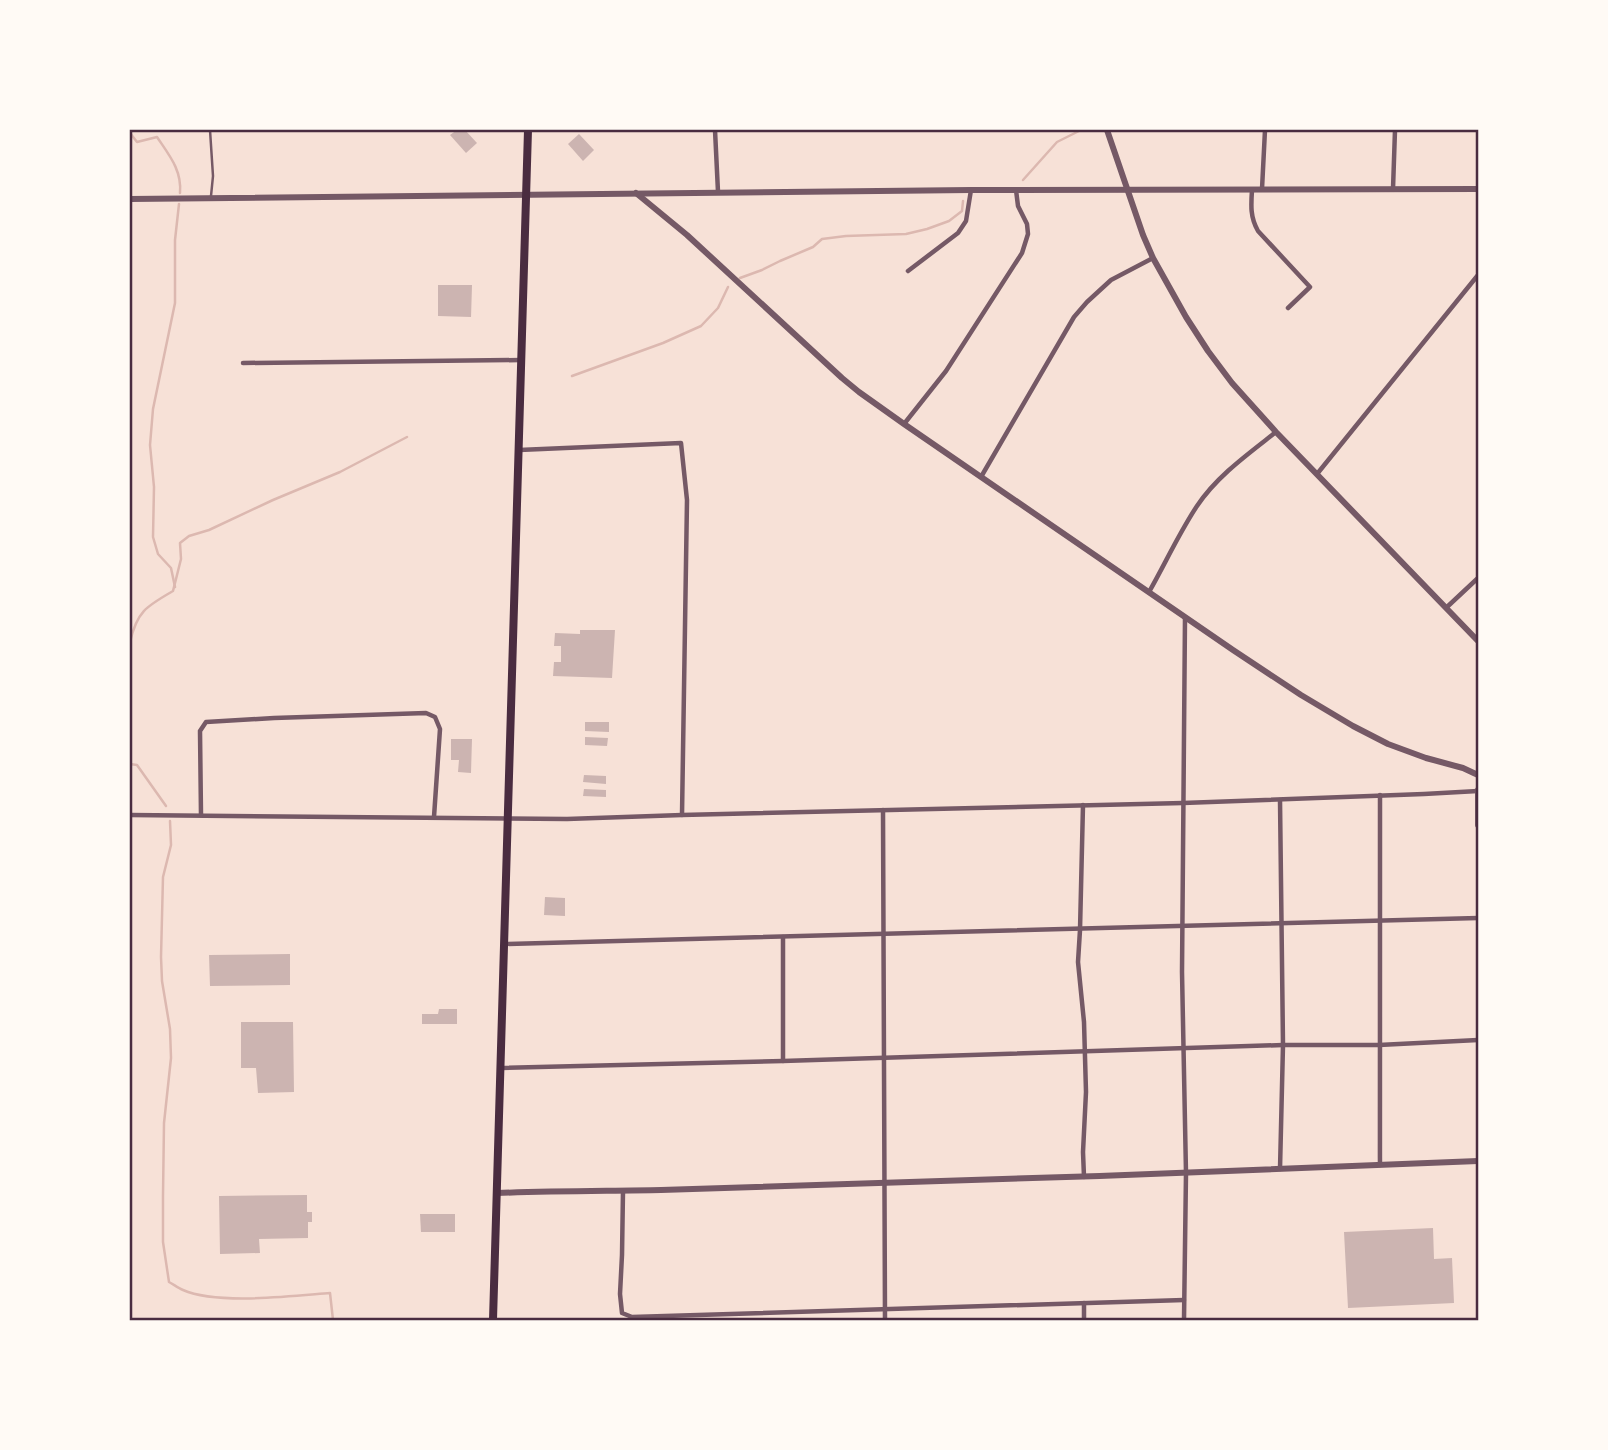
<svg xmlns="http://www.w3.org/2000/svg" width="1608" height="1450" viewBox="0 0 1608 1450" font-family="'Alegreya Sans',sans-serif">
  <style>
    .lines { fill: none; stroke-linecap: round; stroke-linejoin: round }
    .stream { stroke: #dcb8b0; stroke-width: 2.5 }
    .building { fill: #ccb4b1 }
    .service { stroke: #755966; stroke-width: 2.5 }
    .minor { stroke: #755966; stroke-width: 4.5 }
    .tertiary { stroke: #755966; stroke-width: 6 }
    .trunk { stroke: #4a2c40; stroke-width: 8 }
    .neatline { fill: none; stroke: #4a2c40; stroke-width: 2.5 }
  </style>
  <rect width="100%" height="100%" fill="#f7e1d7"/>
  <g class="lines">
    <!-- stream -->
    <g class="stream">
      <path d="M130,133l7,9 20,-5c12,18 25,33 23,56"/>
      <polyline points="1023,180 1057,142 1081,130"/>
      <polyline points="740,278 762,270 780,261 813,247 822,239 846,236 906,234 927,229 949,221 962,211 963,201"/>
      <polyline points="572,376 663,343 701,326 718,308 728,287"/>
      <polyline points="175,587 171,568 158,554 153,537 154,487 150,445 153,409 175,303 175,240 179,204"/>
      <path d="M130,642c7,-31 17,-36 43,-51l8,-32 -1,-16 9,-7 20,-6 64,-30 67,-28 67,-35"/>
      <polyline points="130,764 137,765 166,806"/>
      <path d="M170,821l1,24 -8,32 -2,80 1,24 8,48 1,29 -7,65 -1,72v47l6,40c4,2 9,6 14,8 34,15 109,6 147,3l3,27"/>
    </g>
  </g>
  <!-- building -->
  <g class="building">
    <polygon points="457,130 465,130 477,143 466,153 450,135"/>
    <polygon points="579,134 594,150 583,161 568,144"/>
    <polygon points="438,285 472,285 471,317 438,316"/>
    <polygon points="580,630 615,630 612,678 553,676 554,662 561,662 561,646 554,646 555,633 580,634"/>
    <polygon points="585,722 609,722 609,732 585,731"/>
    <polygon points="585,737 608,738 607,746 585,745"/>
    <polygon points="451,739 472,739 471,773 458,772 459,760 451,760"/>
    <polygon points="584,775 606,776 606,784 583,782"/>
    <polygon points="584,789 606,790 606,797 583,796"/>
    <polygon points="545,897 565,898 565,916 544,915"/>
    <polygon points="290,954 290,985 210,986 209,955"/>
    <polygon points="439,1009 457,1009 457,1024 422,1024 422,1014 438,1014"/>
    <polygon points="241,1022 293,1022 294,1092 258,1093 256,1068 241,1068"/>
    <polygon points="307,1195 307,1212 312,1212 312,1222 308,1222 308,1238 259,1239 260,1253 220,1254 219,1196"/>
    <polygon points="420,1214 455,1214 455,1232 421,1232"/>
    <polygon points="1433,1228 1434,1259 1452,1258 1454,1303 1348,1308 1344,1232"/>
  </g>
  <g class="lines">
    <!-- service -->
    <polyline class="service" points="210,130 213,176 211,196"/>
    <!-- minor -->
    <g class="minor">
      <polyline points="715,130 718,192"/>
      <polyline points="1262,189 1265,130"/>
      <polyline points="1393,189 1395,130"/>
      <path d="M1252,190c-1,15 -2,27 6,41l52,56 -22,21"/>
      <polyline points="908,271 958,233 966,221 971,190"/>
      <polyline points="243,363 521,360"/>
      <polyline points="904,424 946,371 1022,253 1028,234 1027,224 1018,206 1016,190"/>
      <polyline points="519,450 681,443 687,500 682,815"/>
      <polyline points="1317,474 1478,275"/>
      <polyline points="981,477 1074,317 1087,302 1111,280 1153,258"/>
      <path d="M1149,592c16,-28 30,-59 48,-86 20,-30 51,-52 79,-74"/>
      <polyline points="1447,607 1478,578"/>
      <polyline points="1280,800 1283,1045 1280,1169"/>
      <polyline points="1083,805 1080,930 1078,962 1084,1022 1086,1092 1083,1152 1084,1177"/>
      <polyline points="883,810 885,1320"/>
      <polyline points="130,815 567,819 682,815 1183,803 1424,794 1478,791"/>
      <polyline points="201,815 200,731 206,722 274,718 426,713 435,717 440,729 434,817"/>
      <polyline points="504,944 1478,918"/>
      <polyline points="783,1061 783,937"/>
      <polyline points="501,1068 783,1061 1283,1045 1379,1045 1478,1040"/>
      <path d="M1380,1165c-1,-123 1,-246 0,-370"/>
      <polyline points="623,1191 622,1255 620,1294 622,1313 632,1317 1184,1300"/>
      <polyline points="1084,1320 1084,1303"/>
      <polyline points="1184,1320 1186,1173 1182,972 1185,617"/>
    </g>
    <!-- tertiary -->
    <g class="tertiary">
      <polyline points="1107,130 1143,235 1153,258 1186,317 1208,351 1232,383 1276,432 1478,641"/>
      <polyline points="636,193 687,235 842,378 859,392 904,424 1233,650 1301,695 1353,726 1388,744 1426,758 1463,768 1478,775"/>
      <polyline points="130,199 971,190 1478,189"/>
      <polyline points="1478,790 1478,825"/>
      <path d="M497,1193c55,-2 109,-2 164,-3 272,-8 545,-17 817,-29"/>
    </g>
    <!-- trunk -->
    <polyline class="trunk" points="493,1320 528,130"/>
  </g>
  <!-- border -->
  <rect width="1608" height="1450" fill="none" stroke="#fffaf5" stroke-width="262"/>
  <rect x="131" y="131" width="1346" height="1188" class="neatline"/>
</svg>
